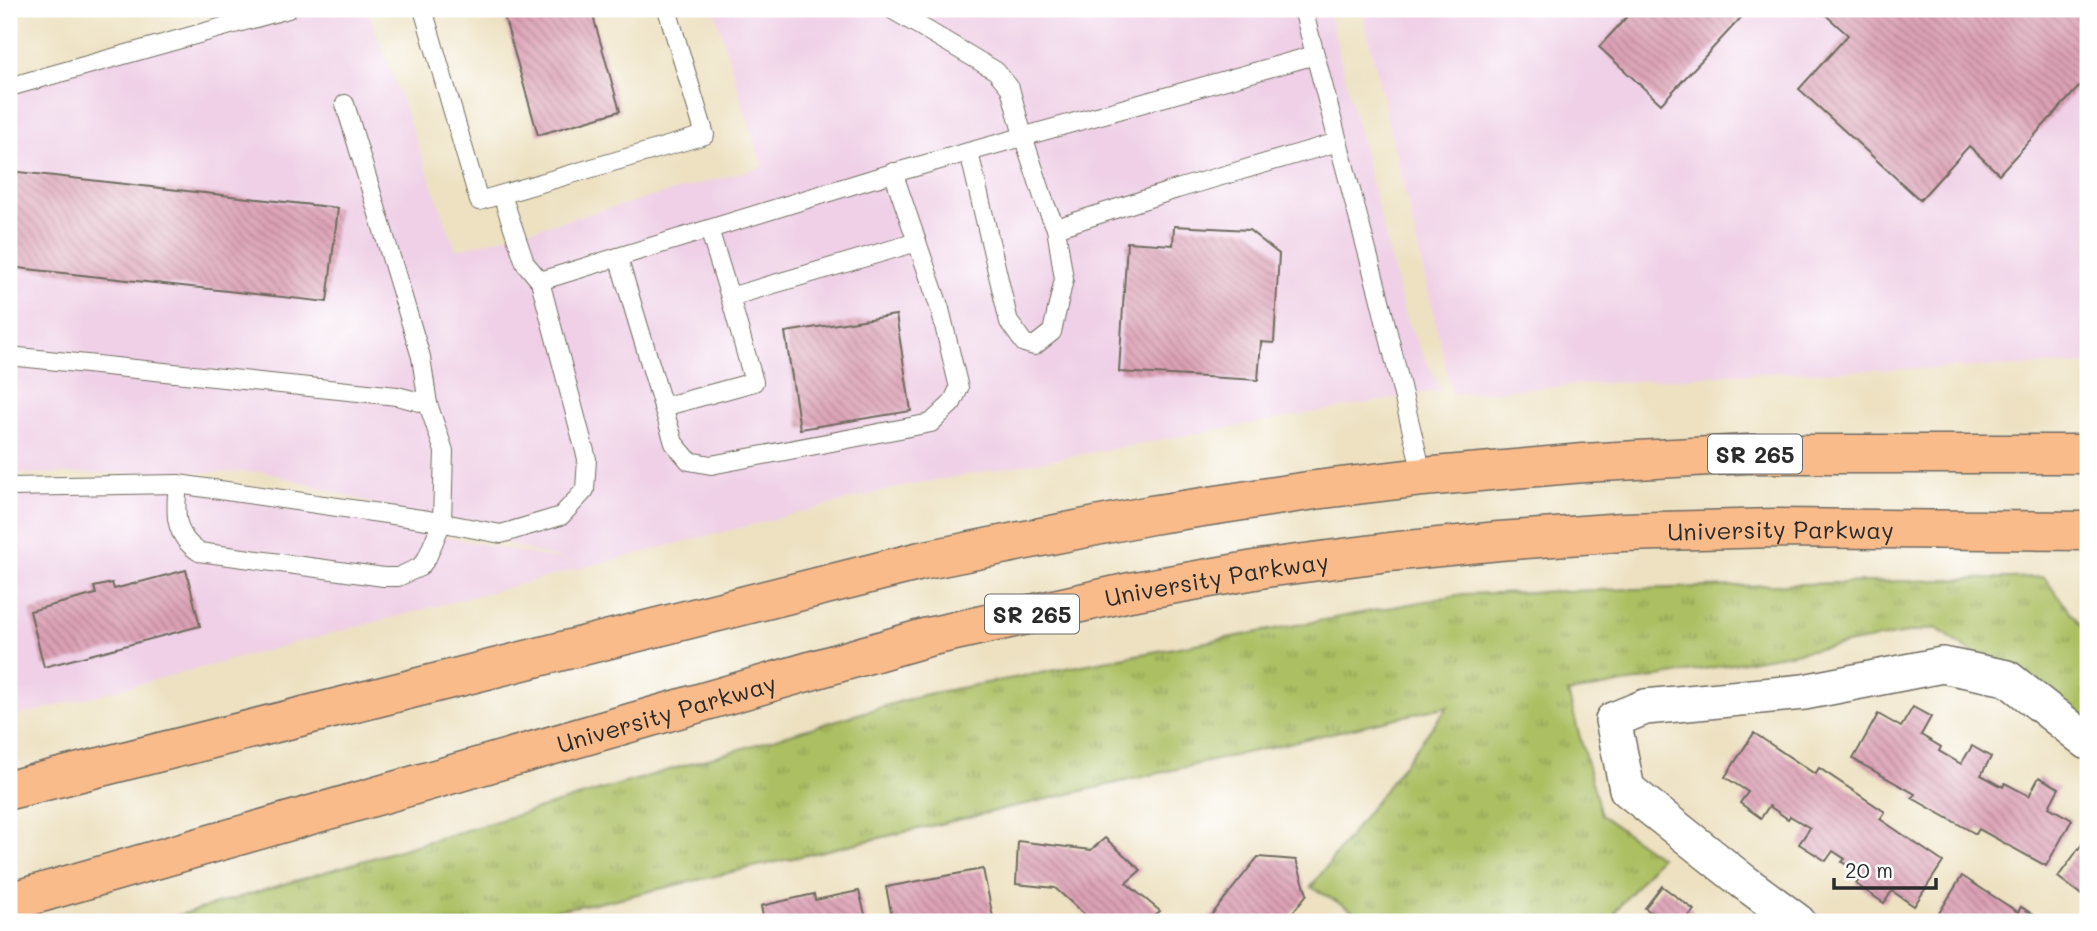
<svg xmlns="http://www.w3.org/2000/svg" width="2097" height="931" viewBox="0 0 2097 931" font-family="Mali,sans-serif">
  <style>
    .built { fill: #efd0e6 }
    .grass { fill: url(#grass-tufts); stroke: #6c7546; stroke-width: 2 }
    .building { fill: url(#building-back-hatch) }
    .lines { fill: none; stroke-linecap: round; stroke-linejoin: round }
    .service-casing { stroke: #6f6b60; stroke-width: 20 }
    .minor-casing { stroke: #6f6b60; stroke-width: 38 }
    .primary-casing { stroke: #6f6b60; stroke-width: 41 }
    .service { stroke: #fff; stroke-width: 18 }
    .minor { stroke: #fff; stroke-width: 35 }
    .primary { stroke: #fabb8b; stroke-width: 38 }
    .labels { text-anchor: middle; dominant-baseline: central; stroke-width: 7; stroke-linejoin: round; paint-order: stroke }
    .shield { fill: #fff; stroke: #6b6b6b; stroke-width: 2 }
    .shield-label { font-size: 23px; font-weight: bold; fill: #2b2b2b }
    .street-label { font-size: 24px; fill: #2b2b2b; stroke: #fff }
  </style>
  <defs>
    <pattern id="grass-tufts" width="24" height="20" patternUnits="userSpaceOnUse" patternTransform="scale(1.75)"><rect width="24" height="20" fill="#acbf62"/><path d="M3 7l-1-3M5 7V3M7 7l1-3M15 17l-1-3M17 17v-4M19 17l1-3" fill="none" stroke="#8c9b51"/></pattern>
    <pattern id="building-back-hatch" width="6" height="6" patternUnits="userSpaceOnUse" patternTransform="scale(1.75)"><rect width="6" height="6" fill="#dca1b5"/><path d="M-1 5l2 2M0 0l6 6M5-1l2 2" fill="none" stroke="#b38393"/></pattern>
  </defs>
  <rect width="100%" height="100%" fill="#fff"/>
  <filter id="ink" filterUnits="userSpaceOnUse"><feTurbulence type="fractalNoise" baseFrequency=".0143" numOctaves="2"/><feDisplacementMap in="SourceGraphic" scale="14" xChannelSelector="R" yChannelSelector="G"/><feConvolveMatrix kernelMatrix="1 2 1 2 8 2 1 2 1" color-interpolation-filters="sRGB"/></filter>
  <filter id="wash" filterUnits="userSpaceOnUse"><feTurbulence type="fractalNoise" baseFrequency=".00686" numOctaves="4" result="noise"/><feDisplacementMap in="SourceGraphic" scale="28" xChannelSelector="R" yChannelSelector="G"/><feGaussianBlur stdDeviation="1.57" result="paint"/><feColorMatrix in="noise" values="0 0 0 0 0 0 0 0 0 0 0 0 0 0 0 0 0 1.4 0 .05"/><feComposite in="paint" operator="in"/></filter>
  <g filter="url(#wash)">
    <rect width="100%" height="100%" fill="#ede1c1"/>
    <!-- built -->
    <g class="built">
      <polygon points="289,9 368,9 456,250 762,167 714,9 1328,9 1406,320 1441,390 904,486 585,567 17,716 9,711 9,489 175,479 573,563 267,472 9,474 9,88"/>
      <polygon points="1362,9 2088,9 2088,364 1734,374 1452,394"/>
    </g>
    <!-- grass -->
    <polygon class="grass" points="2044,577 2088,635 2088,731 1936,628 1568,693 1601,815 1660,857 1615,912 1628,922 1373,922 1311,887 1448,706 612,900 488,922 156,922 922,695 1463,594"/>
    <g id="blocks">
      <!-- building -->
      <g class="building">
        <polygon points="502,9 591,9 620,111 538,135"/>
        <polygon points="1634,9 1749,9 1661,104 1599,47"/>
        <polygon points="1819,9 2088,9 2088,77 1999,174 1969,146 1920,200 1799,89 1848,35"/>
        <polygon points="10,171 338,208 327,302 9,267"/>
        <polygon points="1174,226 1249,230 1279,254 1274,343 1261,342 1258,380 1119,372 1127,242 1173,245"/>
        <polygon points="896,315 911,411 800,429 785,332"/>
        <polygon points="186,570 200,626 44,667 30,611 96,594 94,587 112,583 114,589"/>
        <polygon points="1913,707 1931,717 1921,735 1941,747 1939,751 1961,764 1972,746 1991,757 1981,775 2003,787 2005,783 2029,796 2039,777 2059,788 2049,807 2072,820 2046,866 1979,829 1976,834 1912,798 1915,794 1853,759 1878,714 1901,727"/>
        <polygon points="1754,733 1815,774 1819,768 1885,812 1880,819 1943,862 1914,906 1892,891 1884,903 1856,884 1862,875 1842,862 1845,859 1833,851 1826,861 1799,844 1810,828 1790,816 1788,819 1769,806 1761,818 1740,803 1748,792 1725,777"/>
        <polygon points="2088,836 2088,900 2058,877"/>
        <polygon points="1105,838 1141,870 1126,883 1160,911 1149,922 1093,922 1055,888 1016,884 1018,841 1091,850"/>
        <polygon points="1258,857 1296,860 1307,894 1285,922 1206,922"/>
        <polygon points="983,869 994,922 893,922 886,887"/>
        <polygon points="1962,876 2018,912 2021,907 2045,922 1942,922 1936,918"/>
        <polygon points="1662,886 1694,910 1684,922 1665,922 1645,908"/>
        <polygon points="859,891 867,922 764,922 761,906 814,894 815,900"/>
      </g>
    </g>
  </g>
  <g filter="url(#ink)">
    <use href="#blocks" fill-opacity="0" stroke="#6f6b60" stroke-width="2"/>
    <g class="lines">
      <!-- service casing -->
      <g class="service-casing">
        <g id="service">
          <polyline points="423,9 479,201 705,135 667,9"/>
          <polyline points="891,9 996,71 1010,88 1023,136 1046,206 1056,228 1177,189 1338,142"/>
          <polyline points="1303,9 1379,296 1423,477"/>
          <polyline points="9,87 288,9"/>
          <polyline points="345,104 421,357 428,404"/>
          <polyline points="969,152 1009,322 1024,343 1034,346 1052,332 1064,279 1056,228"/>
          <polyline points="502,195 525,263 540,281"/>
          <polyline points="709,229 730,297"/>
          <polyline points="618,257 674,443 689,461 711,465 931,423 952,403 959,388 940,309 893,172"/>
          <path d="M9,356l388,40 31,8 16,47 -2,71 -15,36 -7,9 -22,10h-14l-185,-25c-26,-17 -24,-41 -21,-68"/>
          <polyline points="663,407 754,382 730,297 917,242"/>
          <polyline points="9,487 178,484 428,520 501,534 561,516 585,490 587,459 540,281 872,179 1315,55"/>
        </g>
      </g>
      <!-- minor casing -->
      <g class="minor-casing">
        <polyline id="minor" points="1798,922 1744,882 1627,789 1613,720 1645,707 1804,692 1942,665 2007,678 2088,742"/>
      </g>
      <!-- primary casing -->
      <g class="primary-casing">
        <g id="primary">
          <polyline points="9,790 921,561 1151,515 1315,490 1423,477 1583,463 1747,454 2088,454"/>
          <path id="s1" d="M9,902l919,-265 202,-45 136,-24 123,-16 110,-11 124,-9 152,-4 313,3"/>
        </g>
      </g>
      <!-- service -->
      <use href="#service" class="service"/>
      <!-- minor -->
      <use href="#minor" class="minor"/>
      <!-- primary -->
      <use href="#primary" class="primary"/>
    </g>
  </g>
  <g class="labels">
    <!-- shield labels -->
    <g class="shield">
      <rect x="1708" y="434.5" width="94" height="39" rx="5"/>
      <rect x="985" y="594.5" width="94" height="39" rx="5"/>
    </g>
    <g class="shield-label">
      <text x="1755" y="454">SR 265</text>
      <text x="1032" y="614">SR 265</text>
    </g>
    <!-- street labels -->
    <g class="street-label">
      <text stroke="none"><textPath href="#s1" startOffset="1818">University Parkway</textPath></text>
      <text stroke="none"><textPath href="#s1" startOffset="1251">University Parkway</textPath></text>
      <text stroke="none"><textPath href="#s1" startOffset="684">University Parkway</textPath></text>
    </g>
  </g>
  <!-- margin -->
  <rect width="2097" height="931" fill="none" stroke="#fff" stroke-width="35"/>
  <!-- scale -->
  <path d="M1834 878v10h102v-10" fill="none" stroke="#2b2b2b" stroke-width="3.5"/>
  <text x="1845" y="878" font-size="21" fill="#2b2b2b" stroke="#ffffff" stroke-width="5" paint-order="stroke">20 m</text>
</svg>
